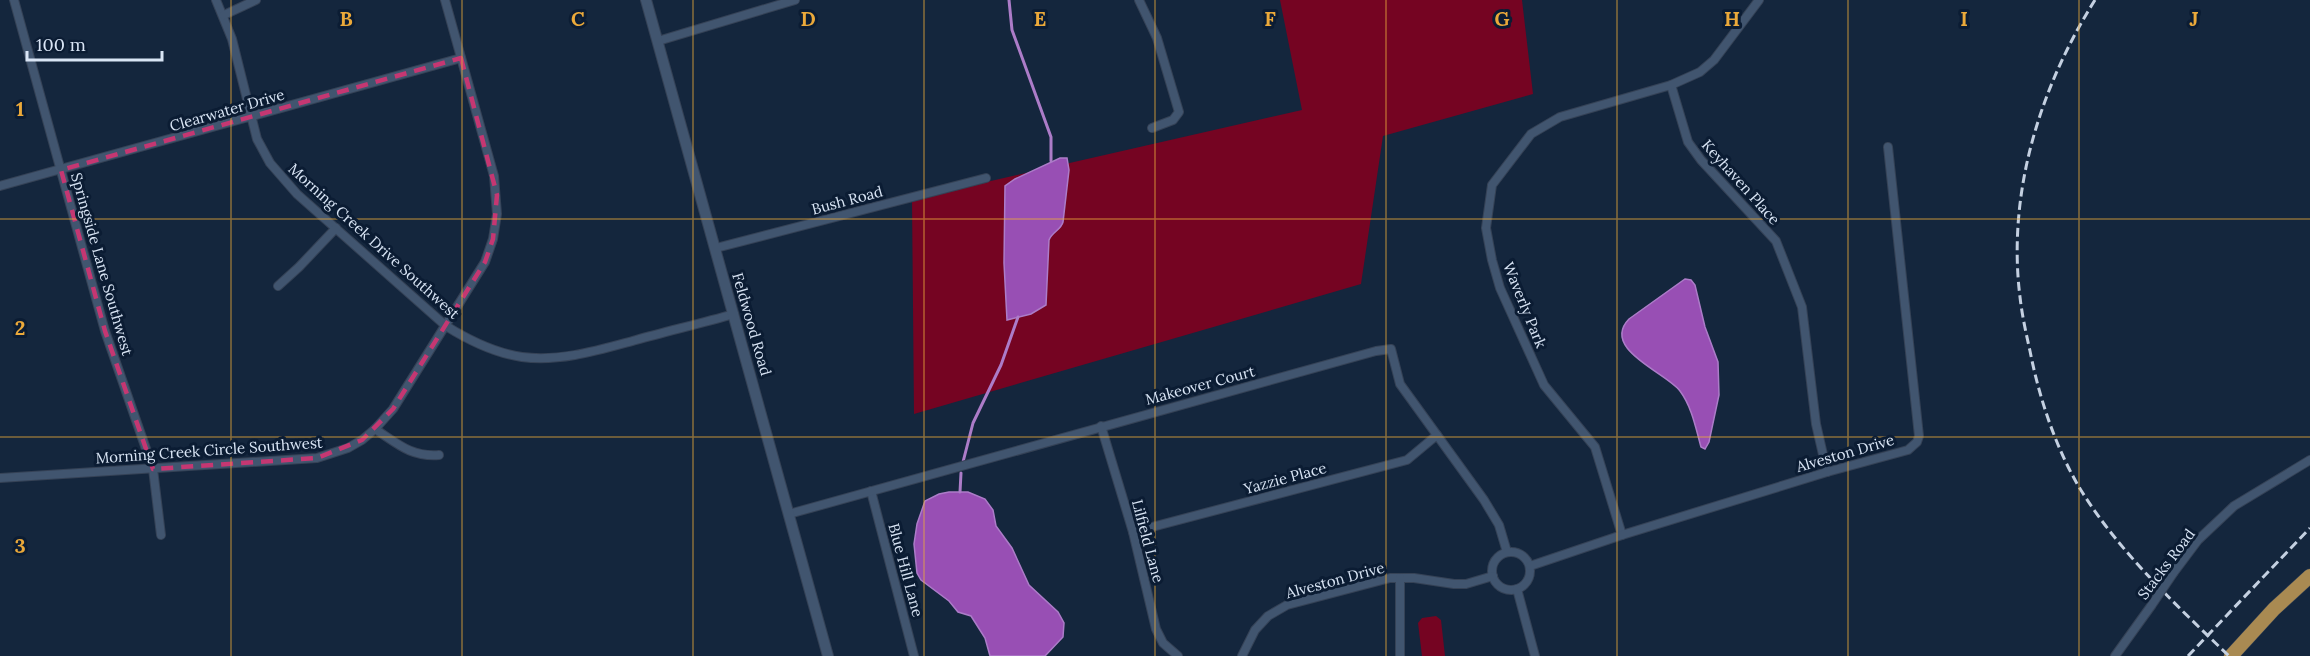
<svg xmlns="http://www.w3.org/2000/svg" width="2310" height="656" viewBox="0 0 2310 656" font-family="Lora,serif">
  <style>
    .green { fill: #750422 }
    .water { fill: #984fb4; stroke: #ac7cc8; stroke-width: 1.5 }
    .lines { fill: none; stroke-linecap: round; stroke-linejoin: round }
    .stream { stroke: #ac7cc8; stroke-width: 3 }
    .minor-casing { stroke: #354256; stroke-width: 10 }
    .tertiary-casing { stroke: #354256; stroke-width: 12 }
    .primary-casing { stroke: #354256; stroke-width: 15 }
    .minor { stroke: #41556f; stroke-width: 8 }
    .tertiary { stroke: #41556f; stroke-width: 10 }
    .primary { stroke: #a98a52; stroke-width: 14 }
    .rail { stroke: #c4d0e1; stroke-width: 3; stroke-dasharray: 9 4.5; stroke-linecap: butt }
    .minor-bridge-casing { stroke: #354256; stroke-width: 10; stroke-linecap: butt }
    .minor-bridge { stroke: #41556f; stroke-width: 8 }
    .marked { fill: none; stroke: #c53772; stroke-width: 4.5; stroke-dasharray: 12 8; stroke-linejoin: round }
    .grid { fill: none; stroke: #eba93a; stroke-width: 1.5; stroke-opacity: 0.55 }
    .labels { text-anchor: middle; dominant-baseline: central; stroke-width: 6; stroke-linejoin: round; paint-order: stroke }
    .street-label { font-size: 15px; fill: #d9e5f5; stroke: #0b1c33 }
    .grid-label { font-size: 20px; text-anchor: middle; font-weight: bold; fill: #eba93a; stroke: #0b1c33; stroke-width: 6; stroke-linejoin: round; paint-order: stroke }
  </style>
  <rect width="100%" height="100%" fill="#14263d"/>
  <!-- green -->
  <g class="green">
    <polygon points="1280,0 1522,0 1533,94 1383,136 1361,284 914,414 912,199 1302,110"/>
    <polygon points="1436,616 1441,620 1445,656 1422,656 1418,623 1422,618"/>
  </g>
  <!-- water -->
  <g class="water">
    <path d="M1060,158h7l2,12 -6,52c-2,8 -11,10 -14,18l-3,65 -15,9 -24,6 -3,-57 1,-77 10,-7z"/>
    <path d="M1685,279l6,1 4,5 10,42 13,35 1,33 -10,47 -4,7 -4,-2c-5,-18 -9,-40 -21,-56 -13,-18 -80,-42 -51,-72z"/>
    <polygon points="949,492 968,492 985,499 993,510 996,526 1012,548 1029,585 1058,612 1064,623 1063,637 1045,656 990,656 985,638 971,616 958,612 949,601 921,580 917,573 914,544 917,524 925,501 939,494"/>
  </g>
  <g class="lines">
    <!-- stream -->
    <g class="stream">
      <polyline points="1009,0 1012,30 1051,137 1051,161"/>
      <polyline points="963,462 973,423 1001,365 1018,317"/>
      <polyline points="960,492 961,473"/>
    </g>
    <!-- minor casing -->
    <g class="minor-casing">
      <g id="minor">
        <polyline points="14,0 105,331 153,469 161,535"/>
        <path d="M216,0l16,39 25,100 13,24 27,31 149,132c24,15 48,27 76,31 39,5 77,-7 114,-17 33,-9 66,-17 98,-26"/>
        <polyline points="1139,0 1157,38 1179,112 1173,120 1152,128"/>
        <polyline points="224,15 256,0"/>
        <polyline points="658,41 795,0"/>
        <polyline points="1671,85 1688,142 1701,160 1776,241 1802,307 1816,424 1827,472"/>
        <polyline points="0,186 461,58"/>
        <polyline points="716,248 986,178"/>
        <polyline points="278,286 299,267 336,228"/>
        <polyline points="1101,426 1133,532 1156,629 1163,643 1178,656"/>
        <path d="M375,429c23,15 36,28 64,26"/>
        <polyline points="0,478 317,458 348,448 362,440 375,429 393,409 485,262 493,239 497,214 494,176 445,0"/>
        <polyline points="871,491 914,656"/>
        <polyline points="789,514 1376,351 1391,349 1400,384 1484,500 1499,525 1507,552"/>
        <polyline points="1133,532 1407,460 1437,435"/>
        <polyline points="1622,535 1595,447 1544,385 1500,288 1492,260 1486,228 1492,185 1531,134 1560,117 1671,85 1700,72 1714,60 1759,0"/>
        <circle cx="1511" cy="571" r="19"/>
        <polyline points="1530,566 1622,535 1827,472 1908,450 1917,442 1919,436 1888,147"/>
        <polyline points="2174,572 2198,540 2234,506 2310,460"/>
        <polyline points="1517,589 1535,656"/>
        <polyline points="1242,656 1255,630 1268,616 1287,605 1390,578 1414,578 1454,584 1466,584 1493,576"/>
        <polyline points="1400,656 1400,578"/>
        <polyline points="2115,656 2151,606"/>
      </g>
    </g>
    <!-- tertiary casing -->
    <g class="tertiary-casing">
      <polyline id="tertiary" points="646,0 828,656"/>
    </g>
    <!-- primary casing -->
    <g class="primary-casing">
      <polyline id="primary" points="2231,656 2274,609 2310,576"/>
    </g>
    <!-- minor -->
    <use href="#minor" class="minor"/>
    <!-- tertiary -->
    <use href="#tertiary" class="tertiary"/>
    <!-- primary -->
    <use href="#primary" class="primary"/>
    <!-- rail -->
    <g class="rail">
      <path d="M2095,0c-55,87 -88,193 -75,297 2,18 6,36 10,54 9,46 25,95 49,136 39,64 96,117 150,169"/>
      <polyline points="2188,656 2310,528"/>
    </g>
    <!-- minor-bridge casing -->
    <g class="minor-bridge-casing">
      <polyline id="minor-bridge" points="2151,606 2174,572"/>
    </g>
    <!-- minor-bridge -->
    <use href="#minor-bridge" class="minor-bridge"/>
  </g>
  <!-- marked area -->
  <path class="marked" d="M461,58l36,137 -4,44 -8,23 -92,147 -31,31 -45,18 -164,11 -48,-138 -44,-161z"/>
  <!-- grid -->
  <path class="grid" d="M231,0v656M462,0v656M693,0v656M924,0v656M1155,0v656M1386,0v656M1617,0v656M1848,0v656M2079,0v656M0,219h2310M0,437h2310"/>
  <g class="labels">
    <!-- street labels -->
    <g class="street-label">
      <text transform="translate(227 110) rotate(-16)">Clearwater Drive</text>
      <text transform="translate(1741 182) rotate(48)">Keyhaven Place</text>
      <text transform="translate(847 200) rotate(-15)">Bush Road</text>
      <text transform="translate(374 241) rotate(42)">Morning Creek Drive Southwest</text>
      <text transform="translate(102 264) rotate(74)">Springside Lane Southwest</text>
      <text transform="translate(1525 305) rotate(68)">Waverly Park</text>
      <text transform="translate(752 324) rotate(74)">Feldwood Road</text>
      <text transform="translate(1200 385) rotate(-15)">Makeover Court</text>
      <text transform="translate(209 450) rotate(-4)">Morning Creek Circle Southwest</text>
      <text transform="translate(1845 453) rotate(-16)">Alveston Drive</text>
      <text transform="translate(1285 478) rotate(-15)">Yazzie Place</text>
      <text transform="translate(1148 541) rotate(75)">Lilfield Lane</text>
      <text transform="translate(2166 564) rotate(-53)">Stacks Road</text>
      <text transform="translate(906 570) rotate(75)">Blue Hill Lane</text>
      <text transform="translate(1335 580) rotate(-15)">Alveston Drive</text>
    </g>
  </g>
  <g class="grid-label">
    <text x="346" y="26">B</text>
    <text x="578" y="26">C</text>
    <text x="808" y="26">D</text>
    <text x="1040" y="26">E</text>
    <text x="1270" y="26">F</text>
    <text x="1502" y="26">G</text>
    <text x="1732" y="26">H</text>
    <text x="1964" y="26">I</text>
    <text x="2194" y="26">J</text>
    <text x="20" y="116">1</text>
    <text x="20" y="335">2</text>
    <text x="20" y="553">3</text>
  </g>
  <!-- scale -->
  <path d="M27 51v9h135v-9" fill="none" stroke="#d9e5f5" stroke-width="3"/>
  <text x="36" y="51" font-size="18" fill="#d9e5f5" stroke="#0b1c33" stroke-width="4.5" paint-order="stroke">100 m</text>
</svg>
